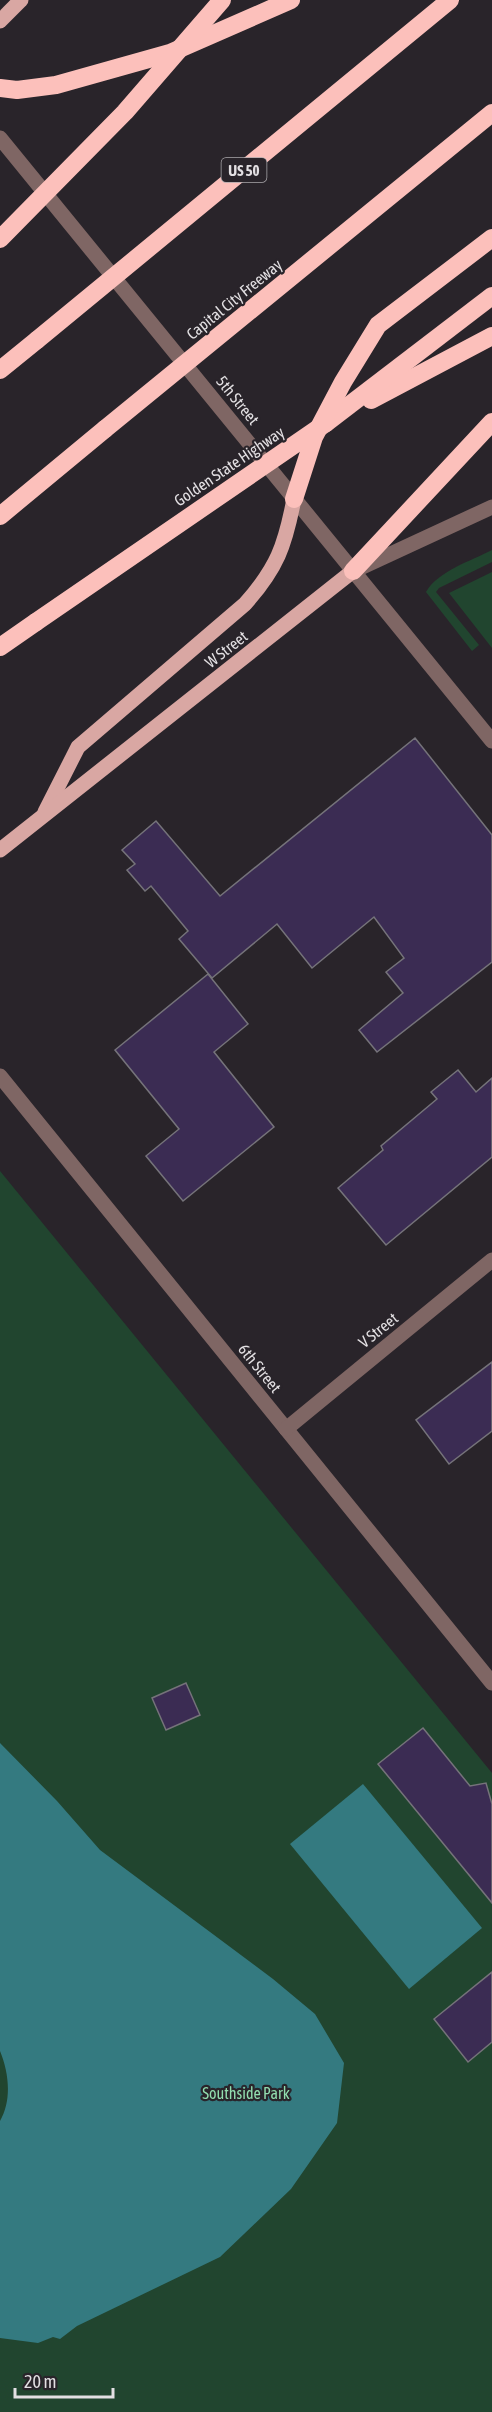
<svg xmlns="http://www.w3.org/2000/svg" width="492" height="2412" viewBox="0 0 492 2412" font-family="'Asap Condensed',sans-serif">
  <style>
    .green { fill: #21452f }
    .water { fill: #347a80 }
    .building { fill: #3b2c53; stroke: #75737a; stroke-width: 1.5 }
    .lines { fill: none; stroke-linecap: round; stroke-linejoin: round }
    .minor { stroke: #7f6664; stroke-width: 15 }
    .major { stroke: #d9a7a3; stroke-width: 15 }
    .highway { stroke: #fcc0bb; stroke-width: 18 }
    .highway-bridge { stroke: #fcc0bb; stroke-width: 18 }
    .labels { text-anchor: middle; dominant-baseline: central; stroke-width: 4.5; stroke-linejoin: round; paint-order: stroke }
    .shield { fill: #29242a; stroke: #aba8ac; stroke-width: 1.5 }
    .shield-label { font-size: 15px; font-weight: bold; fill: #e3e0e3 }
    .street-label { font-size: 16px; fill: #e3e0e3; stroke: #29242a }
    .park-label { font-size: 16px; fill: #92ddaf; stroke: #29242a }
  </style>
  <rect width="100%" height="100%" fill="#29242a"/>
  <!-- green -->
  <g class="green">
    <path d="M492,550v12l-53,26 -3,4 43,53 -7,6 -46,-59c12,-21 45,-31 66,-42z"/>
    <polygon points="492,572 492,648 449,593"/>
    <polygon points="0,1171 492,1773 492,2412 0,2412"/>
  </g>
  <!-- water -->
  <g class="water">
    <path d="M0,1743l57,58 43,49 173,129 42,35 29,49 -7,60 -46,66 -71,68 -143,69 -17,13 -7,-2 -15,6 -38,-5v-217c12,-21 9,-48 0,-70z"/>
    <polygon points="363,1784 482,1928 409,1989 290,1844"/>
  </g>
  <!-- building -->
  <g class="building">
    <polygon points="415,738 492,835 492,962 377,1052 359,1030 403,993 386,972 404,958 374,917 312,968 277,924 212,978 179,939 188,931 151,886 145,891 127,870 135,864 122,850 156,821 220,896"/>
    <polygon points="208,974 248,1024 214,1052 274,1127 183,1201 146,1156 179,1129 115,1050"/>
    <polygon points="458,1070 476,1092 492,1078 492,1157 386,1245 338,1188 383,1150 381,1146 437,1099 431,1092"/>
    <polygon points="492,1362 492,1431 449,1464 416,1420"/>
    <polygon points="186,1683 200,1715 166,1730 152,1698"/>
    <polygon points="423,1728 470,1786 486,1783 492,1804 492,1903 378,1764"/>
    <polygon points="492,1972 492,2042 468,2062 434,2019"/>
  </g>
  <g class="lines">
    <!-- minor -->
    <g class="minor">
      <polyline points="0,138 492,741"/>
      <polyline points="356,570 492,507"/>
      <polyline points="0,1076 492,1683"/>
      <polyline points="286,1429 492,1260"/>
    </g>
    <!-- major -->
    <g class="major">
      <polyline points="0,21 21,0"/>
      <path d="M45,812l33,-65 167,-143c32,-36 40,-58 49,-105"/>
      <polyline points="0,850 353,571"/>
    </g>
    <!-- highway -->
    <g class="highway">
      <polyline points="0,88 17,90 56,85 170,53 291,0"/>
      <polyline points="0,370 37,340"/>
      <polyline points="371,400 492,336"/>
      <polyline points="326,423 492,296"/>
      <polyline points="294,499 314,437 343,382 378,325 492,238"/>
      <polyline points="0,516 105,429"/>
      <polyline points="353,571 492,422"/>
      <polyline points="0,647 36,622"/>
    </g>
    <!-- highway-bridge -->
    <g class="highway-bridge">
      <polyline points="0,239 125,112 222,0"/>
      <polyline points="37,340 450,0"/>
      <polyline points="105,429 492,113"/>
      <polyline points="36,622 326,423"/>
    </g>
  </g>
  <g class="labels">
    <!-- shield labels -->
    <rect class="shield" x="221.5" y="158" width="45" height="24" rx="4.5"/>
    <g class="shield-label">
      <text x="244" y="170">US 50</text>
    </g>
    <!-- street labels -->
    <g class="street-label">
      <text transform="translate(234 299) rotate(-39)">Capital City Freeway</text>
      <text transform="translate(238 400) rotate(51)">5th Street</text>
      <text transform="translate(229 466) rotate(-34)">Golden State Highway</text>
      <text transform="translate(226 649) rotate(-38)">W Street</text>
      <text transform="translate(378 1330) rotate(-39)">V Street</text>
      <text transform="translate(260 1368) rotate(51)">6th Street</text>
    </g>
    <!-- park labels -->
    <g class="park-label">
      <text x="246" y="2093">Southside Park</text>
    </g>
  </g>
  <!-- scale -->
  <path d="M15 2388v9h98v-9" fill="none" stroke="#e3e0e3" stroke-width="3"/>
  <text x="24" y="2388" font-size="18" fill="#e3e0e3" stroke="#29242a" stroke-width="4.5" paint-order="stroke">20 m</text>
</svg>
